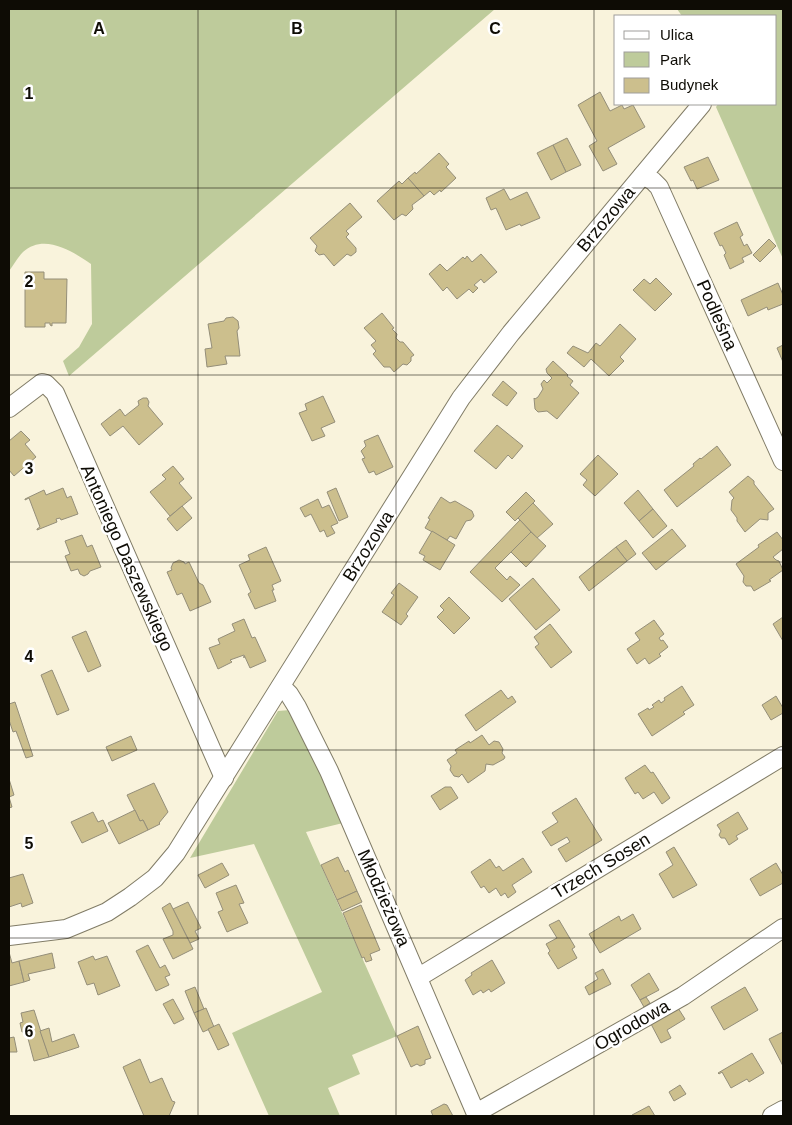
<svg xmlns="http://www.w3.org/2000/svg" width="792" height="1125" viewBox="0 0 792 1125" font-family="Helvetica,sans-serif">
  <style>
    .green { fill: #becb9b }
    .building { fill: #ccbf8d; stroke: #948e79 }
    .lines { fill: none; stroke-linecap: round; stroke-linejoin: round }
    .minor-casing { stroke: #817c67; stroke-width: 20 }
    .minor { stroke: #fff; stroke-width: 18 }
    .grid { fill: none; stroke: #0e0c05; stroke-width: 1; stroke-opacity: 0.55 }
    .labels { text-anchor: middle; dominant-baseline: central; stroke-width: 5; stroke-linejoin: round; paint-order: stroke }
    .street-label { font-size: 18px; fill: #0e0c05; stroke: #fff }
    .grid-label { font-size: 16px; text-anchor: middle; font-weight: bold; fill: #0e0c05; stroke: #fff; stroke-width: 5; stroke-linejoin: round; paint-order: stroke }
  </style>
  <rect width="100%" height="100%" fill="#f9f3dc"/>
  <!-- green -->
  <g class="green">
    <path d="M9,9h486l-426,367 -6,-15 16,-14 13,-23 -1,-60c-19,-13 -47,-31 -68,-12 -6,6 -9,13 -14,19z"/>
    <polygon points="677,9 783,9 783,259 716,107 718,104 776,104 776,16 682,16"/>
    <polygon points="290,710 298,721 343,823 306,832 397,1036 352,1055 360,1074 328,1088 340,1116 269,1116 232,1033 322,992 254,844 190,858 278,711"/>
  </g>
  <!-- building -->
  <g class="building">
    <polygon points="600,92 610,111 622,105 624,109 633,105 645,127 608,148 617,164 603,171 589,146 597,141 578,105"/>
    <polygon points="567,138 581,165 566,172 553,145"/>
    <polygon points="553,145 566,172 551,180 537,153"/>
    <polygon points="439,153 449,164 446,167 456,178 441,192 440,190 434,195 430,191 424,196 408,178 415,172 416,174"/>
    <polygon points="708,157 719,180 697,189 693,180 691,181 684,167"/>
    <polygon points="408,178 424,196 412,205 413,209 406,216 402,214 394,220 377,201 399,181 402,184"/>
    <polygon points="504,189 510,200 527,192 540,218 521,226 520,224 506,230 496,208 491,210 486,198"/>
    <polygon points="350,203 362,217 346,231 349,234 346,237 356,248 356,252 351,256 347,254 334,266 324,254 319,255 315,251 317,246 310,238"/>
    <polygon points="737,222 743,235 740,237 744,246 747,244 752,253 742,258 744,262 730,269 724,255 726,253 722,245 720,246 714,233"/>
    <polygon points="769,239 776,246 760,262 753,255"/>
    <polygon points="481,254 497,272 484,283 481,279 474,285 478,288 473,293 469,289 457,299 447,287 443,291 429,274 440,264 447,271 463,257 465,259 467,256 472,262"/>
    <polygon points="25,272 44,272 44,279 67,279 66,323 52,323 52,326 50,325 50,323 45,323 45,327 25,327"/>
    <polygon points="656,278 672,294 655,311 633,290 644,279 650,284"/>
    <polygon points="778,283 783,295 783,304 768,310 767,307 748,316 741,300"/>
    <polygon points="382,313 394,328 392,329 397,334 396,338 400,342 403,342 414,355 411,357 411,361 407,365 403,364 394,372 390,367 384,367 373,354 376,351 371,345 376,341 364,328"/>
    <polygon points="233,317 238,321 239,328 237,331 240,356 225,356 227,364 207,367 205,349 212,348 208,324 224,321 226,318"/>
    <polygon points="620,324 636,339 620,357 624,361 609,376 591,359 584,367 567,353 573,346 588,353 596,343 600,346"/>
    <polygon points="783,345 783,362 777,348"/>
    <polygon points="553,361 568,375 567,376 573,381 570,385 579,393 557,419 547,411 538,412 535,409 534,398 535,399 538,397 543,389 541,384 544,380 547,383 552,378 547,373 546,369"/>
    <polygon points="503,381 517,393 507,406 492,395"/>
    <polygon points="323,396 335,422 321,428 325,436 312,441 299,413 307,410 305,404"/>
    <polygon points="143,398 147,398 149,402 148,406 163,424 139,445 123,426 110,436 101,424 120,409 125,416 139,405 138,401"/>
    <polygon points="497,425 523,446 512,459 508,455 496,469 474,451"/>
    <polygon points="21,431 30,440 25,444 36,457 14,476 9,470 9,441"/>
    <polygon points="378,435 393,467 376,475 374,471 369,473 362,459 365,458 361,451 366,446 364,441"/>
    <polygon points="717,446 731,465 677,507 664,490 694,466 693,464 700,458 701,459"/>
    <polygon points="598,455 618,474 595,496 583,485 587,480 580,474"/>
    <polygon points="173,466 184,479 179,483 192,498 170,516 150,492 166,479 162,475"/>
    <polygon points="748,476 754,481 754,484 774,509 768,513 768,520 760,519 745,532 737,521 737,518 731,510 732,500 734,498 729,492"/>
    <polygon points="63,488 67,498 71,496 78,514 61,520 60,518 56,519 57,522 37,530 37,529 40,527 29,498 25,500 25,499 44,490 46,495"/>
    <polygon points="336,488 348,517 339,521 327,492"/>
    <polygon points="638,490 653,509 639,521 624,503"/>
    <polygon points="526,492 535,501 515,521 506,512"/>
    <polygon points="441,497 450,503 455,501 472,511 474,516 471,520 466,521 456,539 450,536 447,540 425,528 430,519 428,518"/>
    <polygon points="318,499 322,508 329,505 338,523 331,526 335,533 327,537 324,530 320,532 311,514 305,517 300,508"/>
    <polygon points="533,503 553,524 537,538 518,518"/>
    <polygon points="182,506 192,518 177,531 167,519"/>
    <polygon points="653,509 667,526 653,538 639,521"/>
    <polygon points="520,520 531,532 495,568 507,580 510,576 520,585 502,602 470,572"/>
    <polygon points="672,529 686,546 656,570 642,553"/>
    <polygon points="432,531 455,545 440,570 423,560 425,556 419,553"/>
    <polygon points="531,532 546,546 526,567 511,552"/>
    <polygon points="777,532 783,540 783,549 773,557 776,560 779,561 783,570 769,580 771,581 754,591 751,586 746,586 743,582 744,576 736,564 759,547 758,545"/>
    <polygon points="82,535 87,547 92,545 101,567 90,571 88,574 84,576 80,574 78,569 71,571 65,556 70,554 65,541"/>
    <polygon points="626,540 636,554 627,561 616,547"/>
    <polygon points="266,547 281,581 272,585 274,590 272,590 276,601 255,609 248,594 251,592 239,565 250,560 248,555"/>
    <polygon points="616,547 627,561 589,591 579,577"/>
    <polygon points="179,560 184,562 185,564 189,562 199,583 203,585 211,602 190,611 182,593 177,595 167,572 172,570 171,568 173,563"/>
    <polygon points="533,578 560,610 536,630 509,599"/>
    <polygon points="399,583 418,597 406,614 408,616 401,625 382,612 394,595 391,593"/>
    <polygon points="449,597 470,618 454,634 437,617 444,610 440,606"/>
    <polygon points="783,617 783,641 773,624"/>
    <polygon points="244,619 252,638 255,637 266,661 250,668 245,657 243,657 245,657 244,655 230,660 232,662 218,669 209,648 220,644 218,639 235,631 232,624"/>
    <polygon points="654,620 664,634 659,638 661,641 663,640 668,647 659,654 661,656 649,664 645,658 637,664 627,649 640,640 635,633"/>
    <polygon points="550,624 572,652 551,668 535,647 539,644 534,637"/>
    <polygon points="86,631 101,666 88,672 72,637"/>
    <polygon points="52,670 69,710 57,715 41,675"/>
    <polygon points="682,686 694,705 683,712 685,714 652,736 638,714 648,708 649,710 654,707 652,705 659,700 661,703 665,700 664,698"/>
    <polygon points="501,690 508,699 512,696 516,702 476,731 465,715"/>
    <polygon points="776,696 783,708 783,713 771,720 762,705"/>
    <polygon points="15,702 33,756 26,758 16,731 13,732 9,720 9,704"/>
    <polygon points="482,735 489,745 494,741 499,742 503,749 502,753 505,757 504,759 493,765 486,764 485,771 468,783 462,774 459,777 454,776 450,770 451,766 447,760 457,753 455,750 469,741 470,743"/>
    <polygon points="131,736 137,750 112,761 106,747"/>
    <polygon points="645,765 651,773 653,772 670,798 662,804 654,792 643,799 638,792 635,794 625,778"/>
    <polygon points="9,779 14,795 9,797 12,807 9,808"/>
    <polygon points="154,783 168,812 159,823 160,824 148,830 143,820 140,821 127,795"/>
    <polygon points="445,787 451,787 458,798 440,810 431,796"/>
    <polygon points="576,798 602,840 566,862 558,849 570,842 567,837 551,846 542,832 558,822 552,813"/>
    <polygon points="135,810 140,821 143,820 148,830 119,844 108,823"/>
    <polygon points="93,812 98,822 103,820 108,831 82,843 71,822"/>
    <polygon points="738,812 748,829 736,836 738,839 729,845 725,838 721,838 719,835 721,831 717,825"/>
    <polygon points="674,847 697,885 673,898 659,874 673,865 666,852"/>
    <polygon points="338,857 345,872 348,870 357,891 337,900 321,865"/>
    <polygon points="523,858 532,872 512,885 516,892 508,898 505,893 501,896 496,888 489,893 484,886 481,888 471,872 490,859 496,868 499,866 503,871"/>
    <polygon points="222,863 229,875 205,888 198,875"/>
    <polygon points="776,863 783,875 783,883 760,896 750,879"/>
    <polygon points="23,874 33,903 22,907 21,903 9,907 9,878"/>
    <polygon points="236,885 244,903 239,904 248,923 227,932 218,912 223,910 216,893"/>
    <polygon points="357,891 362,902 342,911 337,900"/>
    <polygon points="188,902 201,928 195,931 199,939 190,943 173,909"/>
    <polygon points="170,903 193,949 173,959 163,939 173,935 173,931 162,908"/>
    <polygon points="361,905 380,950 370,954 372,960 366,962 364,957 362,958 343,913"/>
    <polygon points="633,914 641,929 600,953 589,934 619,916 621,921"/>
    <polygon points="559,920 575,947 572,949 577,958 558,969 548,953 550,951 546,944 557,938 549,925"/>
    <polygon points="148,945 160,968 165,965 170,975 165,977 169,985 156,991 136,951"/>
    <polygon points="9,952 12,963 19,961 24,982 9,986"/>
    <polygon points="52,953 55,968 28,974 30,980 24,982 19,961"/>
    <polygon points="93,956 95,960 107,956 120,986 98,995 94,983 87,985 78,962"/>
    <polygon points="492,960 505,983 491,992 489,989 483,993 481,990 473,995 465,980 472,975 471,973"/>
    <polygon points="603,969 611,984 589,995 585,987 598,979 595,973"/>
    <polygon points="649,973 659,990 640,1000 631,985"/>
    <polygon points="195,987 204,1009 194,1013 185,991"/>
    <polygon points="745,987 758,1010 724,1030 711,1007"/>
    <polygon points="646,997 650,1003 644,1007 640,1000"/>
    <polygon points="173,999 184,1019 174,1024 163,1004"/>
    <polygon points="206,1008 214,1027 203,1032 194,1013"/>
    <polygon points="678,1008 685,1019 667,1030 671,1038 661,1043 651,1024"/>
    <polygon points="34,1010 49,1057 34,1061 26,1031 22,1032 20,1023 23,1022 21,1013"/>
    <polygon points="219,1024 229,1045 218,1050 208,1029"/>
    <polygon points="418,1026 431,1058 425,1060 425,1064 420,1066 417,1064 411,1067 397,1036"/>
    <polygon points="49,1028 52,1042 74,1034 79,1047 49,1057 40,1031"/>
    <polygon points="783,1032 783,1066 769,1039"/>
    <polygon points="14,1037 17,1052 9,1052 9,1038"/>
    <polygon points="752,1053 764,1073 749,1082 747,1079 731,1088 722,1072 719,1074 718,1073"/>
    <polygon points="140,1059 150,1083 162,1078 172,1101 175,1102 169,1116 144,1116 123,1067"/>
    <polygon points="680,1085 686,1094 674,1101 669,1092"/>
    <polygon points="444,1104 447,1105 453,1116 433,1116 431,1111"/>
    <polygon points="649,1106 655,1116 633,1116 632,1115"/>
  </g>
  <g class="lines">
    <!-- minor casing -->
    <g class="minor-casing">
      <g id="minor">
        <polyline points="643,175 653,181 659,187 783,461"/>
        <polyline points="9,408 42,383 46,384 55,393 224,778"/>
        <polyline points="281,686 289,694 297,707 329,771 477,1116"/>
        <polyline points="9,936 66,929 107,912 130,897 155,878 176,853 461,398 511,333 702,104"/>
        <polyline points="419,977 783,756"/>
        <polyline points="476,1113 683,996 783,928"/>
        <polyline points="772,1116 783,1110"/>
      </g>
    </g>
    <!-- minor -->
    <use href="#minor" class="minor"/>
  </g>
  <!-- grid -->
  <path class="grid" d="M198,9v1107M396,9v1107M594,9v1107M9,188h774M9,375h774M9,562h774M9,750h774M9,938h774"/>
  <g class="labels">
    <!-- street labels -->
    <g class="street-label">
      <text transform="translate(606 219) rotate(-50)">Brzozowa</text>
      <text transform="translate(717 315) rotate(66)">Podleśna</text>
      <text transform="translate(368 546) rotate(-58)">Brzozowa</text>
      <text transform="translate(127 558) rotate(66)">Antoniego Daszewskiego</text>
      <text transform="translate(601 866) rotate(-31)">Trzech Sosen</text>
      <text transform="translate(384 898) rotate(66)">Młodzieżowa</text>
      <text transform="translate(632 1025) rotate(-30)">Ogrodowa</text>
    </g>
  </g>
  <g class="grid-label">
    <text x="99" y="34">A</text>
    <text x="297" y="34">B</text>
    <text x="495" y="34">C</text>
    <text x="29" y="99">1</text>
    <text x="29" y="287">2</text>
    <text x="29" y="474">3</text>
    <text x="29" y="662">4</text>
    <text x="29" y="849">5</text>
    <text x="29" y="1037">6</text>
  </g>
  <!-- border -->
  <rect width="792" height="1125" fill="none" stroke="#0e0c05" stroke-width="20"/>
  <!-- legend -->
  <rect x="614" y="15" width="162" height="90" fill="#ffffff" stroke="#9f9e9b"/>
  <rect x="624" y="31" width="25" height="8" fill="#ffffff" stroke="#9f9e9b"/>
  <text x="660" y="40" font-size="15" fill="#0e0c05">Ulica</text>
  <rect x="624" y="52" width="25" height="15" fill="#becb9b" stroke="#9f9e9b"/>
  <text x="660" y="65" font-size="15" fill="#0e0c05">Park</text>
  <rect x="624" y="78" width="25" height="15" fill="#ccbf8d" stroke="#9f9e9b"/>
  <text x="660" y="90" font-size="15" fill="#0e0c05">Budynek</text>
</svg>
